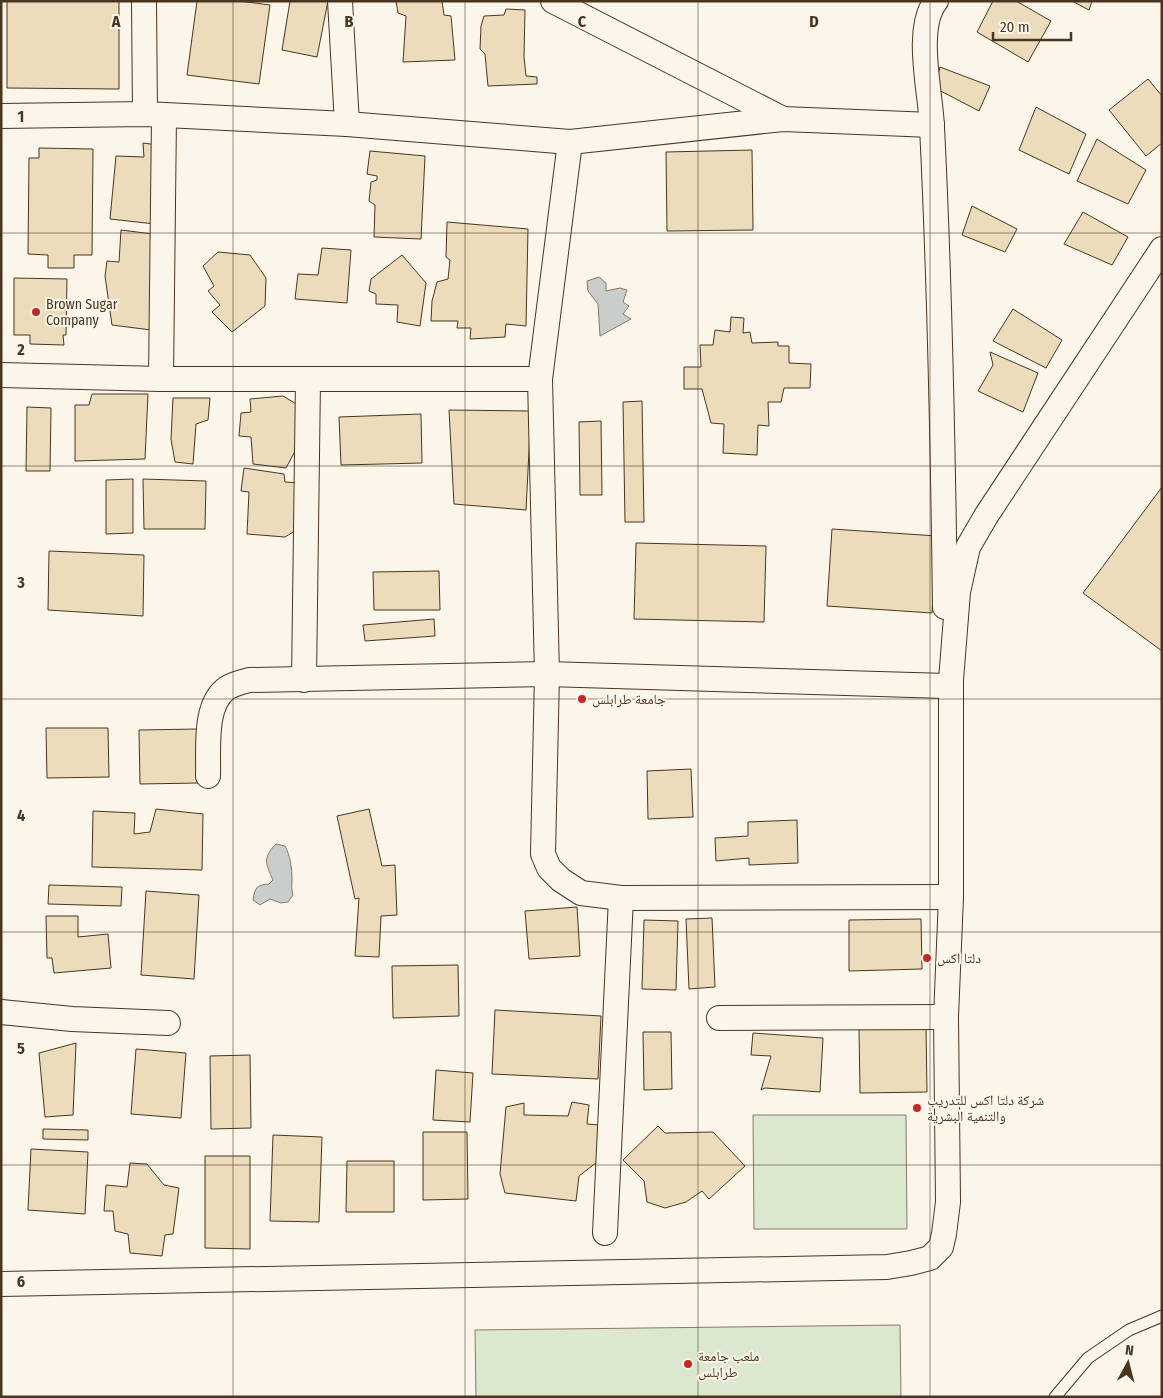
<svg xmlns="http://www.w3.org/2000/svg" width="1163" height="1398" viewBox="0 0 1163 1398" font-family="'Fira Sans Condensed','Noto Naskh Arabic',sans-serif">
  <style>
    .green { fill: #dce7d0; stroke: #887966 }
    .water { fill: #c9cecd; stroke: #887966 }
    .building { fill: #ecdcbc; stroke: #4a3520 }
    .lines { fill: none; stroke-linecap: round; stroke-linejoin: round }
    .service-casing { stroke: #4a3520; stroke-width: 13 }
    .minor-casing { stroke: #4a3520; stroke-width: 26 }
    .service { stroke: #fbf6e9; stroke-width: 11 }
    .minor { stroke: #fbf6e9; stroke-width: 24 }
    .grid { fill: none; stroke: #4a3520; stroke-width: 1; stroke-opacity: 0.55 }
    .poi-dot { fill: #c62828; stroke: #fbf6e9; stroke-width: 2 }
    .labels { text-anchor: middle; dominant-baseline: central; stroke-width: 4; stroke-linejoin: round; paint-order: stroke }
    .poi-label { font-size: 14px; fill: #4a3520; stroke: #fbf6e9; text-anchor: start }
    .grid-label { font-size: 16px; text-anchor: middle; font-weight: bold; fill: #4a3520; stroke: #fbf6e9; stroke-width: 4; stroke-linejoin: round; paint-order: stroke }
  </style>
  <rect width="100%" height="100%" fill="#fbf6e9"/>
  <!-- green -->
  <g class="green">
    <polygon points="753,1115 906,1115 907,1229 754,1229"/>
    <polygon points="900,1325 901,1397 476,1397 475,1330"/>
  </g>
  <!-- water -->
  <g class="water">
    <polygon points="599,277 606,283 606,291 620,288 627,290 623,302 629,306 623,314 631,319 600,336 598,304 588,291 587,281"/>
    <path d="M276,844l9,2c5,9 7,22 7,33 0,6 -1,9 1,16l-5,7 -7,1 -11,-4 -10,6 -7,-5c2,-12 3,-15 16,-16l4,-4c-7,-16 -11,-22 3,-36z"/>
  </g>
  <!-- building -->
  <g class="building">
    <polygon points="7,1 119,1 119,89 7,88"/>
    <polygon points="197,1 239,1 270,5 259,84 187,75"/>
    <polygon points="290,1 328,1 317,57 282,50"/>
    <polygon points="396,1 442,1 444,15 451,16 455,60 403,62 406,16 398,13"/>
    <polygon points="993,1 1016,1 1051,21 1028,62 977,32"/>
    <polygon points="1072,1 1092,1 1089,10"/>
    <polygon points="506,9 525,10 524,57 526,76 537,77 537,84 488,86 485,54 480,49 481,26 484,16 504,15"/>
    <polygon points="940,67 990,86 979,111 935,88"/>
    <polygon points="1148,79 1162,96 1162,143 1146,156 1109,110"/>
    <polygon points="1036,107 1086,134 1069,174 1019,150"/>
    <polygon points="1097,139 1146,170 1128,204 1077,181"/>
    <polygon points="143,143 158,145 155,224 110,219 116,156 144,157"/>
    <polygon points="39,148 93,149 92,255 74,255 74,268 48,268 48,255 28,254 29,158 39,158"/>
    <polygon points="752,150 753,230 667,231 666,152"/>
    <polygon points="370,151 425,156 421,239 374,237 375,205 369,201 371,182 377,180 377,176 367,174"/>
    <polygon points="972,206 1017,229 1005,252 962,235"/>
    <polygon points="1083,212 1128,237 1112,265 1064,244"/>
    <polygon points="447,222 528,229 526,326 506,324 505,337 470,339 471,328 457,328 458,321 431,321 432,301 437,282 448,279 450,260 446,257"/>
    <polygon points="121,230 153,234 151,330 112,325 105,276 107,261 119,262"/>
    <polygon points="322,248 351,250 347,303 295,299 298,274 318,275"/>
    <polygon points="218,252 250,255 266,278 265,306 232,332 212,312 220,305 208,291 214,286 203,266"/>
    <polygon points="402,255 426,283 420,326 397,322 398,305 376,304 376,294 369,291 371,279"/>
    <polygon points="14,278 67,279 66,335 63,335 64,345 30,344 30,335 14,335"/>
    <polygon points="1013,309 1062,340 1046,368 993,341"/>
    <polygon points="731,317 744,318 743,333 750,332 752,343 778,342 778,346 789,346 789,363 811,364 810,388 784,388 781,402 768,402 769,426 758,425 757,455 723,453 724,424 711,423 702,389 684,389 684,367 701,367 700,345 713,345 715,330 730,332"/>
    <polygon points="990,352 1038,373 1023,412 978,391 993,365"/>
    <polygon points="92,394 148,394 145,459 75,461 75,405 89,405"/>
    <polygon points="283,396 298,405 300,442 286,468 253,464 251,437 239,436 241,413 251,412 250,399"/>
    <polygon points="173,398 210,398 208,420 196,424 193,464 175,462 171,439"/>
    <polygon points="642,401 644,522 625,522 623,402"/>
    <polygon points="27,407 51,408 50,471 26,471"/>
    <polygon points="449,410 531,411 526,510 454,504"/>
    <polygon points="421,414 422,463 341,465 339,417"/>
    <polygon points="601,421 602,495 580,495 579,422"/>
    <polygon points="244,468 284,474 285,482 300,483 298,529 285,537 247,534 249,492 241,491"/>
    <polygon points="133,479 133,533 106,534 106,480"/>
    <polygon points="143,479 206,481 205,529 144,529"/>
    <polygon points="1162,487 1162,651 1083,593"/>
    <polygon points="832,529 937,536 932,613 827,606"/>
    <polygon points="636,543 766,546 764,622 634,619"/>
    <polygon points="49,551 144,555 143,616 48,610"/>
    <polygon points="439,571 440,610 374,610 373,572"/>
    <polygon points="434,619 435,636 365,641 363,625"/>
    <polygon points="46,728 108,728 109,777 47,778"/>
    <polygon points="198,729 199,783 140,784 139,730"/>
    <polygon points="691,769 693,817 648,819 647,771"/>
    <polygon points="156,809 203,814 202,870 92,867 93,811 135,813 134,834 150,832"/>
    <polygon points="369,809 382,866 395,865 397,915 381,916 379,957 355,956 359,898 355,899 337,816"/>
    <polygon points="797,820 798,863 749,865 749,858 716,861 715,838 748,836 748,822"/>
    <polygon points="49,885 122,887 121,906 48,904"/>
    <polygon points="146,891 199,895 194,979 141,975"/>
    <polygon points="577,907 580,956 529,959 525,911"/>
    <polygon points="46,916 78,916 78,937 108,934 111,968 54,973 52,958 47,958"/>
    <polygon points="712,918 715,987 689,989 686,919"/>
    <polygon points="921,919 922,969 849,971 849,920"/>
    <polygon points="644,920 678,921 676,990 642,989"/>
    <polygon points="458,965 459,1016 393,1018 392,966"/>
    <polygon points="495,1010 601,1016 598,1079 492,1074"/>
    <polygon points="926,1027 927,1092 860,1093 859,1028"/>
    <polygon points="643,1032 671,1032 672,1089 644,1090"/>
    <polygon points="753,1033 823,1038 820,1092 765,1088 761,1090 771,1056 751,1055"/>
    <polygon points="76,1043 73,1115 45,1117 39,1053"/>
    <polygon points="136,1049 186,1053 181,1118 131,1114"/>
    <polygon points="250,1055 251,1128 211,1129 210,1056"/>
    <polygon points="436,1070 473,1073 470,1122 433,1120"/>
    <polygon points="572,1102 589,1105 587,1124 599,1125 601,1159 579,1176 576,1201 505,1193 500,1174 506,1107 524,1103 524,1115 568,1116"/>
    <polygon points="658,1126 665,1133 713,1132 745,1166 709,1199 702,1191 686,1202 665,1208 647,1202 644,1181 623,1160"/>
    <polygon points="43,1129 88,1130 88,1140 43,1139"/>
    <polygon points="423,1132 467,1132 468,1199 423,1200"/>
    <polygon points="273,1135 322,1137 319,1222 270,1221"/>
    <polygon points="31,1149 88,1152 85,1214 28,1210"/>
    <polygon points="205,1156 250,1156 250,1249 205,1248"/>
    <polygon points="347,1161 394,1161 394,1212 346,1212"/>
    <polygon points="130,1163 147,1164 164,1185 179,1188 173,1234 165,1235 162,1256 130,1253 128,1234 115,1231 113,1211 104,1211 106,1185 127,1187"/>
  </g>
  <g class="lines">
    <!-- service casing -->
    <g class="service-casing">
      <polyline id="service" points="1055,1397 1088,1358 1129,1330 1162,1316"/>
    </g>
    <!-- minor casing -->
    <g class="minor-casing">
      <g id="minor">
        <polyline points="144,1 145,114"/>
        <polyline points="340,1 347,124"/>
        <polyline points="553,1 783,119"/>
        <path d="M936,1c-22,27 -5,93 -4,126 8,160 11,320 13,480"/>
        <polyline points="1,116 145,114 347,124 570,142 783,119 932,125"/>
        <polyline points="570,142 540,379 547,674 543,854 549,868 561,880 581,893 621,898 951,897"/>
        <polyline points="1,375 161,379 540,379"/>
        <polyline points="161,379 164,116"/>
        <polyline points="304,680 308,380"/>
        <path d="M208,776c1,-26 -5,-71 19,-88 6,-4 15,-6 22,-8l298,-6 399,12 5,-6"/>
        <polyline points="1,1012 72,1019 168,1023"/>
        <polyline points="719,1018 946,1017"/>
        <polyline points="605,1233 621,898"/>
        <polyline points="1,1284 887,1267 911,1263 930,1258 941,1247 944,1234 948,1202 946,1017 951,897 951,680 958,592 968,547 986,516 1162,249"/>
      </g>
    </g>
    <!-- service -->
    <use href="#service" class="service"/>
    <!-- minor -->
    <use href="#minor" class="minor"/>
  </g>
  <!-- grid -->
  <path class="grid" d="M233,1v1396M465,1v1396M698,1v1396M930,1v1396M1,233h1161M1,466h1161M1,699h1161M1,932h1161M1,1165h1161"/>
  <!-- markers -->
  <g class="poi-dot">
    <circle cx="36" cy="312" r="5"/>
    <circle cx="582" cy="699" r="5"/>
    <circle cx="927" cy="958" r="5"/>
    <circle cx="917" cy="1108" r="5"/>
    <circle cx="688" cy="1364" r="5"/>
  </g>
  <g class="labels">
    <!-- poi labels -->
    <g class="poi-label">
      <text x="46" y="304">Brown Sugar<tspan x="46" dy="16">Company</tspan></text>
      <text x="592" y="699">جامعة طرابلس</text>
      <text x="937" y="958">دلتا اكس</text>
      <text x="927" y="1100">شركة دلتا اكس للتدريب<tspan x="927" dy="16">والتنمية البشرية</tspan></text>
      <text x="698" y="1356">ملعب جامعة<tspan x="698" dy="16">طرابلس</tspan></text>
    </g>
  </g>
  <g class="grid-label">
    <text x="116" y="27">A</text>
    <text x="349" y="27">B</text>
    <text x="582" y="27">C</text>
    <text x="814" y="27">D</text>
    <text x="21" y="122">1</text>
    <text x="21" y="355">2</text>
    <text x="21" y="588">3</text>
    <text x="21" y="821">4</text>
    <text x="21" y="1054">5</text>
    <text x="21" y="1287">6</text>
  </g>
  <!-- border -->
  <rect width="1163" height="1398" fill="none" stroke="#4a3520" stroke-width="5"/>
  <!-- north arrow -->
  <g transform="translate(1128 1363) rotate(7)" stroke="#fbf6e9" stroke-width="4" paint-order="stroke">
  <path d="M0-4L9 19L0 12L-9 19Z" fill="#4a3520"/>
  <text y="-8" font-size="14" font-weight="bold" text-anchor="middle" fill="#4a3520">N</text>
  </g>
  <!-- scale -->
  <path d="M993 32v8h78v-8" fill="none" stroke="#4a3520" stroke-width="2.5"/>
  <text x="1000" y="32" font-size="15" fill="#4a3520" stroke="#fbf6e9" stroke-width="4" paint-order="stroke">20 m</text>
</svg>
